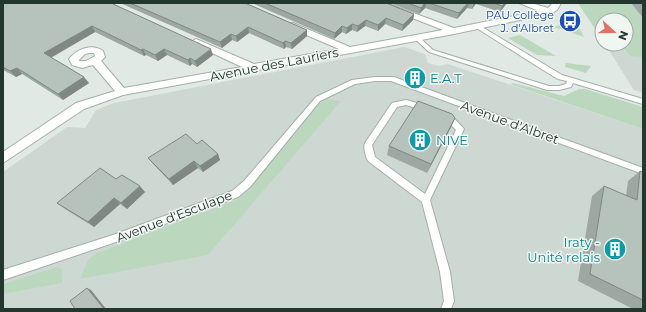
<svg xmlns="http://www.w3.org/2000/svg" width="646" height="312" viewBox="0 0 646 312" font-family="Montserrat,sans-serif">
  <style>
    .built { fill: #ced8d2 }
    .green { fill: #bbd8bf }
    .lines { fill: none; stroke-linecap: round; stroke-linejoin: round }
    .lane-casing { stroke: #a4b0aa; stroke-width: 2 }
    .street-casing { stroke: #a4b0aa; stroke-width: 2 }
    .lane { fill: #fff; fill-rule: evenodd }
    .street { fill: #fff; fill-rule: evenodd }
    .wall { fill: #9da8a2 }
    .shaded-wall { fill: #7f8884 }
    .building { fill: #b6c3bc; stroke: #7f8884 }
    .labels { text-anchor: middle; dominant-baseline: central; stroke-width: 3; stroke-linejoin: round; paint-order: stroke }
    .far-transit-label { font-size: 11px; fill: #164399; stroke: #f0f6f2; text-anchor: end }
    .street-label { font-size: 13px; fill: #23372f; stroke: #f0f6f2 }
    .culture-label { font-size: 13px; fill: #0d838f; stroke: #f0f6f2; text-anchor: start }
  </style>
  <rect width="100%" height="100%" fill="#e0e9e4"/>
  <!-- built -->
  <g class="built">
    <polygon points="578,3 643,3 643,93 634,90 605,44 626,44 626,20 602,20 602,39"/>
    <polygon points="404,47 425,54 428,63 439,66 448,64 643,129 643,309 3,309 3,172 67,127 85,128 96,110 114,103"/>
  </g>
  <!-- green -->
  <g class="green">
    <polygon points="578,3 631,3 643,18 643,57 630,56 621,44 626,44 626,20 602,20 602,33 598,33"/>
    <polygon points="575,20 584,37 554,27"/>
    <polygon points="520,35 556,56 537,55 508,38"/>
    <polygon points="566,63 591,66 586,73 565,67"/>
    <polygon points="513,83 564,96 579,89 585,89 643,107 643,129 510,84"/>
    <polygon points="326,99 341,101 208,255 80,279 88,260 95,254 236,200 318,105"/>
    <polygon points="57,267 62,269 62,283 3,294 3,284"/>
  </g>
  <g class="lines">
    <!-- lane casing -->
    <g class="lane-casing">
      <g id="lane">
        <polygon points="477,24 562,75 643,99 643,104 573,83 571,87 559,90 547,90 429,52 414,38 417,36 419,37 433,50 549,86 559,86 566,84 567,81 558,79 543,70 475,27 474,26"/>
        <polygon points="375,77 394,77 643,168 643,174 391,81 375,81 355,84 320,101 250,187 238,197 113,243 3,280 3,270 113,235 232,191 244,181 316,97 352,80"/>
        <path d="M406,100l22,6 1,2 -4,3 -19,-6 -9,2 -25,38 3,12 50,37 31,-64 -13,-13 -1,-2 1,-2h6l15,16 -34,71 20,72 4,29 -3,8h-10l3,-8 -4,-29 -18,-70 -54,-41c-2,-4 -5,-13 -3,-18l27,-40z"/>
      </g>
    </g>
    <!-- street casing -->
    <g class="street-casing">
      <path id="street" d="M374,3h12l68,25 85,-17 -20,-8h12l17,5 5,-5h8l-4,7 -5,3 -98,21 -331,61 -39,14 -81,54v-11l73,-49 39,-12 -22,-26 -11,3 -10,-3 -3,-6c8,-10 23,-16 34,-8l2,6 -4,4 23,27 118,-21 -49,-23 -2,-2 5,-3 58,25 85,-15 -49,-21 -1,-2 1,-2 3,-1 57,24 93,-17zM89,53h5l1,3 -9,5h-7v-1l6,-6z"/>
    </g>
    <!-- lane -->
    <use href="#lane" class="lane"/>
    <!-- street -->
    <use href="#street" class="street"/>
  </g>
  <!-- wall -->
  <g class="wall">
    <polygon points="3,3 213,55 197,67 192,64 190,66 167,55 158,61 146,55 144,56 95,32 51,58 89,83 63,100 22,74 16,77 3,70"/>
    <polygon points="120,3 245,3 307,30 307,36 292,49 286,47 284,49 249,33 237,42 232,40 222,48"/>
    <polygon points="252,3 386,3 414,14 413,20 402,31 385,24 378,31 365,26 357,32 352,30 346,34 342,32 334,39"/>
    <polygon points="390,3 507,3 500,12 476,4 472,9 467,8 457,19 425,8 419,14"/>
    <polygon points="631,3 643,3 643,18"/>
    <polygon points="455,118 451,127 427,173 387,155 389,146"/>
    <polygon points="197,144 218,154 220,160 203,172 198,168 173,185 153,164 148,158"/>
    <polygon points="640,171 643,172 643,309 633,309 578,281 592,196 604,186 626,196 628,181"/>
    <polygon points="116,179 145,192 127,209 120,204 94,227 65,209 57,203"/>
  </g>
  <!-- shaded-wall -->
  <g class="shaded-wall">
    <polygon points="425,3 426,3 425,8 419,14 421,8"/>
    <polygon points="468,3 469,3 467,8 457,19 459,13"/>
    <polygon points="474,3 476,3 472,9"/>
    <polygon points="505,3 507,3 500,12 502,6"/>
    <polygon points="414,14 413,20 402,31 403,25"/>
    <polygon points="386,18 385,24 378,31 378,25"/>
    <polygon points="366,20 365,26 357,32 358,26"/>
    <polygon points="352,24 352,30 346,34 347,28"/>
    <polygon points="92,26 95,32 48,59 44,53"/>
    <polygon points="342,26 342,32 334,39 335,33"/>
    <polygon points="248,27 249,33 237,42 236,36"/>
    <polygon points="307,30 307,36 292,49 291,43"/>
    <polygon points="231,34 232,40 222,48 220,42"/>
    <polygon points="285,41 286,47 284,49 283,43"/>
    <polygon points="143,49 146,55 144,56 141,50"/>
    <polygon points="164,49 167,55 158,61 155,55"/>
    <polygon points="211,49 213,55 197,67 195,61"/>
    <polygon points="190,58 192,64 190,66 188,60"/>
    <polygon points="17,68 22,74 16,77 10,71"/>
    <polygon points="84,77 89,83 63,100 58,94"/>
    <polygon points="455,118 451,127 427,173 431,164"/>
    <polygon points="218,154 220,160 203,172 200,166"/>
    <polygon points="194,161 198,168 173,185 169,179"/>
    <polygon points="140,186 145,192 127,209 121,203"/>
    <polygon points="114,198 120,204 94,227 88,222"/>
    <polygon points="87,288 91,290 106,309 104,309"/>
  </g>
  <!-- building -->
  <g class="building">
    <polygon points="3,3 111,3 211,49 195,61 190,58 188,60 164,49 155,55 143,49 141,50 92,26 44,53 84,77 58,94 17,68 10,71 3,67"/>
    <polygon points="130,3 245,3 307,30 291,43 285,41 283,43 248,27 236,36 231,34 220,42"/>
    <polygon points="265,3 386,3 414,14 403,25 386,18 378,25 366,20 358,26 352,24 347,28 342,26 335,33"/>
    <polygon points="408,3 425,3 421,8"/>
    <polygon points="429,3 468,3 459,13"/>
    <polygon points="494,3 505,3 502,6"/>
    <polygon points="418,101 452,114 455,118 431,164 389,146"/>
    <polygon points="186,134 197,144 202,140 218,154 200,166 194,161 169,179 148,158"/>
    <polygon points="100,168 116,179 122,175 140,186 121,203 114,198 88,222 57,203"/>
    <polygon points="640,171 643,172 643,300 590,274 604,186 637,200"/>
    <polygon points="87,288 104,309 75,309 70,301"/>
  </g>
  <!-- icons -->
  <defs>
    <g id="bus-disc" transform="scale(1.15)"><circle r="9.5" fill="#1a4fb4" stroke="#f0f6f2"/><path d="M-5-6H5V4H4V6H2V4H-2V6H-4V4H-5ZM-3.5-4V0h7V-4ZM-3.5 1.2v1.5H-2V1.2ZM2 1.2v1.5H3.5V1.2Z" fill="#fff"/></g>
    <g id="building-disc" transform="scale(1.15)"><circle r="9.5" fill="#0f9aa8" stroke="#f0f6f2"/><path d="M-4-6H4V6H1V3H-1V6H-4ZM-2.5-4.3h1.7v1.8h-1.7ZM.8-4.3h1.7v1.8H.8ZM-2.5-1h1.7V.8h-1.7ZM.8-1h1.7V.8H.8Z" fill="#fff"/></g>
  </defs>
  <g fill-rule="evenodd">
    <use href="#bus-disc" x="570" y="21"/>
    <use href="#building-disc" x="415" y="78"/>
    <use href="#building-disc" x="420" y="140"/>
    <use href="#building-disc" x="615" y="249"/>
  </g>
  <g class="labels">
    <!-- far-transit labels -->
    <g class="far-transit-label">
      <text x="554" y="15">PAU Collège<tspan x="554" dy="13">J. d'Albret</tspan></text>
    </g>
    <!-- street labels -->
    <g class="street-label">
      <text transform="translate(274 64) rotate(-11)">Avenue des Lauriers</text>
      <text transform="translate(510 122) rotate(20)">Avenue d'Albret</text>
      <text transform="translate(174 216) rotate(-21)">Avenue d'Esculape</text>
    </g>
    <!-- culture labels -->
    <g class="culture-label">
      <text x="430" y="78">E.A.T</text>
      <text x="436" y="140">NIVE</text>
      <text x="600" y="242" text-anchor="end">Iraty -<tspan x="600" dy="15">Unité relais</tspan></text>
    </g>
  </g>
  <!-- border -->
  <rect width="646" height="312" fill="none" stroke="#23372f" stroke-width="8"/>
  <!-- north arrow -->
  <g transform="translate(614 32) rotate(111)"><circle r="19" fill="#f0f6f2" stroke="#9eaaa4"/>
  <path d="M0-3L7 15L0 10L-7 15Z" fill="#e07267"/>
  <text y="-6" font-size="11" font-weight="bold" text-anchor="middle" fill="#23372f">N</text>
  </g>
</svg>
